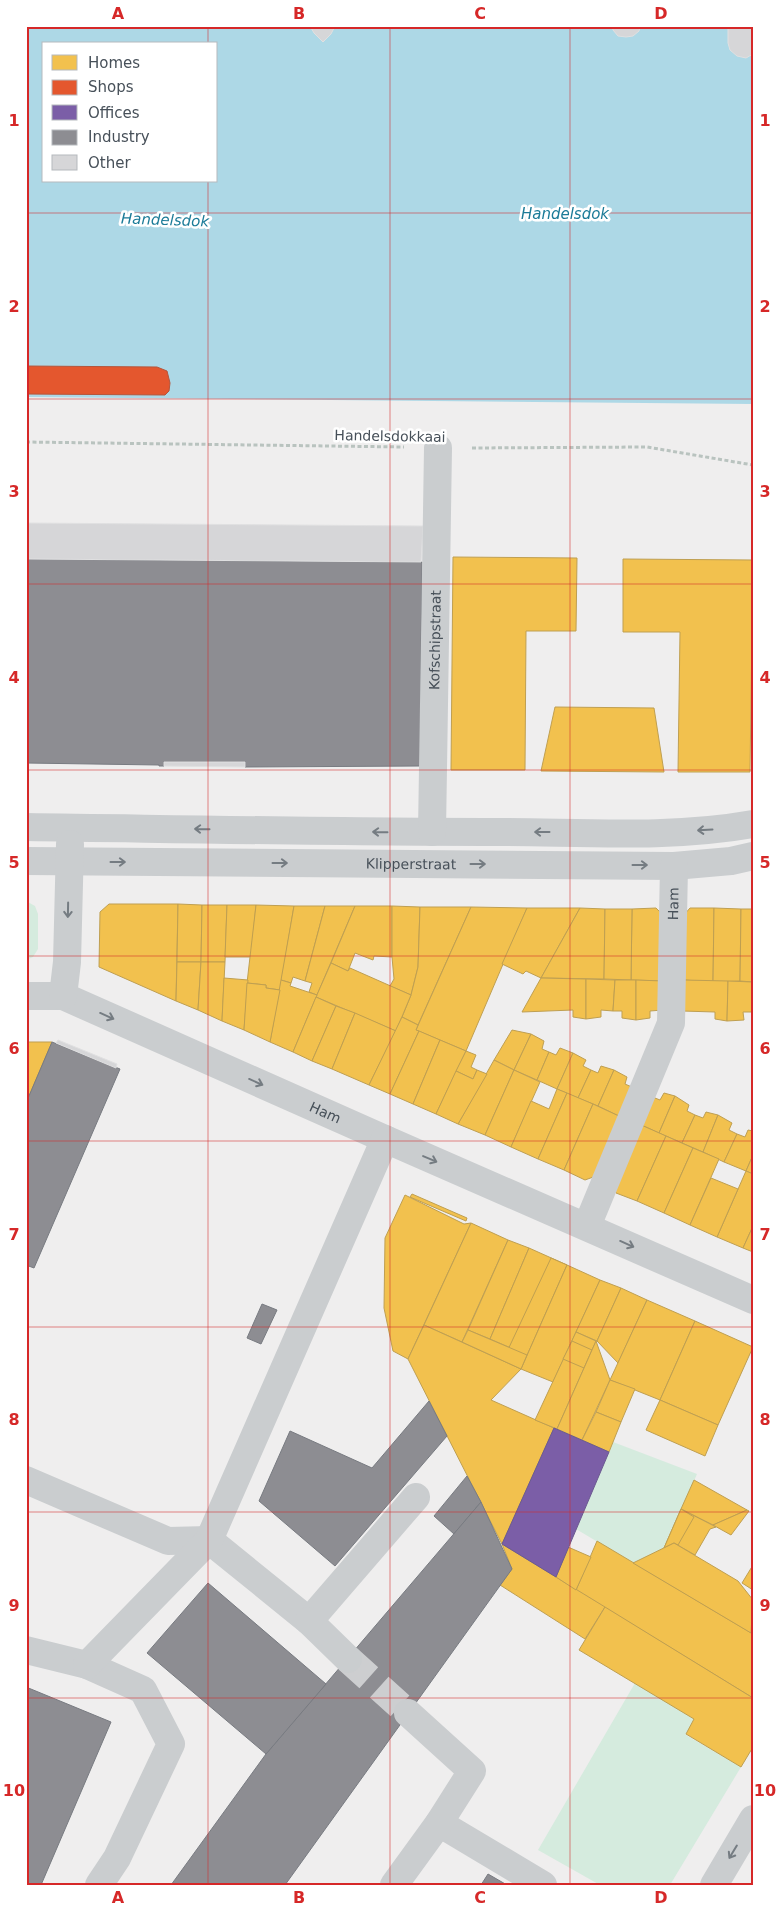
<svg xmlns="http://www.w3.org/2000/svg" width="779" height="1911" viewBox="0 0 779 1911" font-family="'DejaVu Sans',sans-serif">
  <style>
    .green { fill: #d5ebde }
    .water { fill: #add8e6; fill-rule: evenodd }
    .homes { fill: #f2c14e; stroke: #bf9f51 }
    .shops { fill: #e4572e; stroke: #b5553b }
    .offices { fill: #7b5ea7; stroke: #6b5a90 }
    .industry { fill: #8d8d92; stroke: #787b81 }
    .building { fill: #d6d6d8; stroke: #e0e0e1 }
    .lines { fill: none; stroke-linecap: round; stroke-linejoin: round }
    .minor-tunnel { stroke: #cdced0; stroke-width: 28; stroke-dasharray: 28 14; stroke-linecap: butt }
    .path { stroke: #b9c3bf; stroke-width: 3; stroke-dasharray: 4 2.5; stroke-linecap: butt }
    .minor { stroke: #cacdcf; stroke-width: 28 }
    .oneway { stroke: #757c82 }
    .grid { fill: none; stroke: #d62828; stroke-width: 1; stroke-opacity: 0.55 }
    .labels { text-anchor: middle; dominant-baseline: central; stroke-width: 5; stroke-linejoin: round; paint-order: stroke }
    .street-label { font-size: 14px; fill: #475059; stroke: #fff }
    .water-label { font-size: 15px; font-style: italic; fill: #1b7b98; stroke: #fff }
    .neatline { fill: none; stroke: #d62828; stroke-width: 2 }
    .grid-label { font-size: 16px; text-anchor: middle; font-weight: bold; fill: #d62828 }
  </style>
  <rect width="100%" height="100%" fill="#efeeee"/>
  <!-- green -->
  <g class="green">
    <polygon points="26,901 35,906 38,914 38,949 33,957 26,960"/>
    <polygon points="613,1442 697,1474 664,1548 633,1563 576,1529"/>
    <polygon points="635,1683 694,1719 686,1735 741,1767 670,1885 600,1885 538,1850"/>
  </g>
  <!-- water -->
  <path class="water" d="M26,26h727v378l-727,-7zM44,44h172v137h-172z"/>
  <!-- homes -->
  <g class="homes">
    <polygon points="453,557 577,558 576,631 526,631 525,770 451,770"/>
    <polygon points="623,559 753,560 750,772 678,772 680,632 623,632"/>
    <polygon points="555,707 654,708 664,772 541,771"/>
    <polygon points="109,904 178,904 176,1001 99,967 100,912"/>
    <polygon points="178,904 202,905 201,962 177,962"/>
    <polygon points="202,905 227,905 225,962 201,962"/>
    <polygon points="227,905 256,905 251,957 225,957"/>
    <polygon points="256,905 294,906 280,990 266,988 266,985 247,983"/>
    <polygon points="294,906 325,906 305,981 293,977 291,983 281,980"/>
    <polygon points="325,906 355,906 317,995 309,992 312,983 305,981"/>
    <polygon points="355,906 392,906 392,957 374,956 373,960 355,953 348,971 331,963"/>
    <polygon points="392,906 420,907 418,967 411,995 390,986 394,979 392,957"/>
    <polygon points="420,907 471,907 418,1025 402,1017 411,995 418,967"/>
    <polygon points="471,907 527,908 466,1051 416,1030"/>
    <polygon points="527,908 580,908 541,978 526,971 523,974 502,964"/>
    <polygon points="580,908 605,909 604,979 541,978"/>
    <polygon points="656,908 663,915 663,981 631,980 632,909"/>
    <polygon points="690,908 714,908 713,982 684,980 683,916"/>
    <polygon points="714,908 741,909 740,981 713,982"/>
    <polygon points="605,909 632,909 631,980 604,979"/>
    <polygon points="741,909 753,909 753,982 740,981"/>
    <polygon points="177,962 201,962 198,1010 176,1001"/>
    <polygon points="201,962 225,962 222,1021 198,1010"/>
    <polygon points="331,963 348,971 350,968 411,995 396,1031 316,997"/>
    <polygon points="224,978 248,980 244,1030 222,1021"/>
    <polygon points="541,978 586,979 586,1019 573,1017 573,1010 522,1012"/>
    <polygon points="586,979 615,980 613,1011 601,1010 601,1017 586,1019"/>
    <polygon points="281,980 291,983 290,986 317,995 293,1052 270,1042"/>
    <polygon points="615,980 636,980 636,1020 622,1018 622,1011 613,1011"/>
    <polygon points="636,980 663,981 663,1010 650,1011 650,1018 636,1020"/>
    <polygon points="684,980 728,981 727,1021 715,1019 715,1012 682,1011"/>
    <polygon points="728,981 753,982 752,1012 743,1012 744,1020 727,1021"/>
    <polygon points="247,983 266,985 266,988 280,990 270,1042 244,1030"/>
    <polygon points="316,997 336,1006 312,1061 293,1052"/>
    <polygon points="336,1006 355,1013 332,1069 312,1061"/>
    <polygon points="355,1013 396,1031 369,1085 332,1069"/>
    <polygon points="402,1017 418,1025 416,1030 419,1031 390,1094 369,1085"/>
    <polygon points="512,1030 531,1034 514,1070 494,1060"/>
    <polygon points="419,1031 440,1040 413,1104 390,1094"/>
    <polygon points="531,1034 544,1041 542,1049 549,1052 537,1080 514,1070"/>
    <polygon points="440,1040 466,1051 436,1114 413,1104"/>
    <polygon points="26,1042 52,1042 26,1103"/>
    <polygon points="560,1048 573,1053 557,1089 537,1080 549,1052 556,1055"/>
    <polygon points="466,1051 476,1055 471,1067 477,1070 473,1079 456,1071"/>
    <polygon points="573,1053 586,1060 583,1066 591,1070 578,1098 557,1089"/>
    <polygon points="494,1060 514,1070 485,1135 458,1124"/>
    <polygon points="601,1066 614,1070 598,1106 578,1098 591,1070 598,1073"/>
    <polygon points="477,1070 487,1074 458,1124 436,1114 456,1071 473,1079"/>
    <polygon points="514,1070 540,1082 511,1147 485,1135"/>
    <polygon points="614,1070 627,1077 625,1084 634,1088 621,1117 598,1106"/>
    <polygon points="557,1089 567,1093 538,1159 511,1147 531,1101 549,1109"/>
    <polygon points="567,1093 593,1104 564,1170 538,1159"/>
    <polygon points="664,1093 675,1096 659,1133 639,1124 650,1096 660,1100"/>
    <polygon points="675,1096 689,1105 687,1111 695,1115 682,1143 659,1133"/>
    <polygon points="593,1104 621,1117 596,1176 585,1180 564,1170"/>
    <polygon points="706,1112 718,1115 703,1152 682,1143 695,1115 703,1118"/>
    <polygon points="718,1115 732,1123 729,1130 737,1134 724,1162 703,1152"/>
    <polygon points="639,1124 666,1136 637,1201 616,1193 612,1185"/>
    <polygon points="748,1130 753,1131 753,1155 746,1171 724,1162 737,1134 745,1137"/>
    <polygon points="666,1136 693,1148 664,1213 637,1201"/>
    <polygon points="693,1148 719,1159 690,1225 664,1213"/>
    <polygon points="753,1155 753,1174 746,1171"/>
    <polygon points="746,1171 753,1174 753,1226 743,1248 717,1237"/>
    <polygon points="711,1178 738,1189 717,1237 690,1225"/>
    <polygon points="412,1194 467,1218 466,1221 410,1197"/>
    <polygon points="405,1195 464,1224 471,1223 408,1359 393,1351 384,1308 385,1238"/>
    <polygon points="471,1223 508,1240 462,1342 424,1325"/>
    <polygon points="753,1226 753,1252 743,1248"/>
    <polygon points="508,1240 529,1248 490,1339 468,1330"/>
    <polygon points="529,1248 567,1265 527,1355 490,1339"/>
    <polygon points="551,1258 567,1265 521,1369 498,1359 500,1354 505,1356"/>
    <polygon points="567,1265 600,1280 553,1382 521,1369"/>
    <polygon points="600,1280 621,1288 597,1341 576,1332"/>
    <polygon points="621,1288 647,1300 618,1363 597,1341"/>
    <polygon points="647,1300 695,1321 660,1400 610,1380"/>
    <polygon points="695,1321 753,1347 718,1425 660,1400"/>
    <polygon points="424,1325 521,1369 491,1400 554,1428 502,1544 408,1359"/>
    <polygon points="468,1330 527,1355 521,1369 462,1342"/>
    <polygon points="576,1332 596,1341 557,1429 535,1420"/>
    <polygon points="572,1341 592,1350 584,1368 563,1359"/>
    <polygon points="596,1341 610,1380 582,1440 557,1429"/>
    <polygon points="610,1380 635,1389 621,1422 596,1412"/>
    <polygon points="660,1400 718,1425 705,1456 646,1430"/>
    <polygon points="596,1412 621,1422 609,1452 582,1440"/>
    <polygon points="694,1480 747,1510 713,1525 681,1509"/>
    <polygon points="681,1509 716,1527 710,1529 695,1555 674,1543 664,1548"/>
    <polygon points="681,1509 694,1517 678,1545 674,1543 664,1548"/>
    <polygon points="747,1510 749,1511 731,1535 713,1525"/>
    <polygon points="597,1541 753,1634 753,1698 576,1590"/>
    <polygon points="674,1543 738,1581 753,1600 751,1633 633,1563"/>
    <polygon points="502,1544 605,1607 585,1639 500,1585 512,1569"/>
    <polygon points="568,1547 591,1557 576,1590 556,1577"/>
    <polygon points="753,1565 753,1590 742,1583"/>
    <polygon points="605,1607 753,1698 753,1747 741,1767 686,1734 694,1719 579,1650"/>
  </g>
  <!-- shops -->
  <polygon class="shops" points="26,366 157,367 167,371 170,383 169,391 165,395 26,394"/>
  <!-- offices -->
  <polygon class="offices" points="554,1428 609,1452 556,1577 502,1544"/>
  <!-- industry -->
  <g class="industry">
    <polygon points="26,559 422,562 420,766 245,767 245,762 164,762 164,766 159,766 159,765 26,763"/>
    <polygon points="52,1042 120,1069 34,1268 26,1265 26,1103"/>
    <polygon points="262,1304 277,1310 261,1344 247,1338"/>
    <polygon points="429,1401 447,1436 335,1566 259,1501 290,1431 372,1468"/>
    <polygon points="467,1476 481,1502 454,1534 434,1516"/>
    <polygon points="481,1502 512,1569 285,1885 171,1885 266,1754"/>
    <polygon points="208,1583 326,1684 266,1754 147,1653"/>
    <polygon points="26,1687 111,1722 41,1885 26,1885"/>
    <polygon points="488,1874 507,1885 481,1885"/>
  </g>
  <!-- building -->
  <g class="building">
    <polygon points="335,26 331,34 323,42 314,33 310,26"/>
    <polygon points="612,26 640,26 639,31 633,36 626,37 618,36 613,30"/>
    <polygon points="728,26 753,26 753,54 746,58 737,56 730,50 728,43"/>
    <polygon points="26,523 423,526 421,562 26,559"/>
    <polygon points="164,762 245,762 245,767 164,766"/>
    <polygon points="58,1040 117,1064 116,1068 56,1043"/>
  </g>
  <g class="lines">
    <!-- minor-tunnel -->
    <polyline class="minor-tunnel" points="348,1659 408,1713"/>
    <!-- path -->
    <g class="path">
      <polyline points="26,442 404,447"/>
      <polyline points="472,448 647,447 753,465"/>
    </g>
    <!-- minor -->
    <g class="minor">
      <path d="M26,827c157,2 313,5 470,5 85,0 173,7 257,-8"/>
      <path id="s1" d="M432,832l6,-384"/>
      <path id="s2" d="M26,861l648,5 57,-5 22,-5"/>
      <path id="s3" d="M26,996h37l322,143 368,161"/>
      <polyline points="63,996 67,962 70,844"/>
      <path id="s4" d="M587,1226l84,-203 3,-157"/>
      <polyline points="26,1480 168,1541 209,1540 309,1621 416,1497"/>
      <polyline points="309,1621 348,1659"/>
      <polyline points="26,1650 87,1665 143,1690 171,1744 117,1858 99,1885"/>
      <polyline points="87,1665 209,1540 385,1139"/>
      <polyline points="439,1823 543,1885"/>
      <polyline points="394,1885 439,1823 472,1771 408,1713"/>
      <polyline points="714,1885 753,1819"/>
    </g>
  </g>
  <!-- one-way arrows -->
  <defs><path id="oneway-shaft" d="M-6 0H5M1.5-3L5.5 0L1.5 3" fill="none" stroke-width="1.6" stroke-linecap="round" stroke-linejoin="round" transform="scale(1.25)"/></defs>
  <g class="oneway">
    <use href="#oneway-shaft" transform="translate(202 829) rotate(-179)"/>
    <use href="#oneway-shaft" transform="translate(705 830) rotate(177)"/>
    <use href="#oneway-shaft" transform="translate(380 832) rotate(-179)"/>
    <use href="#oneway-shaft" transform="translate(542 832) rotate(-180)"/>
    <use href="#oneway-shaft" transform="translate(118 862)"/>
    <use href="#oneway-shaft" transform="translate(280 863)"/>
    <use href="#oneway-shaft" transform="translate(478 864)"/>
    <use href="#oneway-shaft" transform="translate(640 865)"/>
    <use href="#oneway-shaft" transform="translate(68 910) rotate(91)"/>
    <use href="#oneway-shaft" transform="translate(107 1016) rotate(24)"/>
    <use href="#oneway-shaft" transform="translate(256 1082) rotate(24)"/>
    <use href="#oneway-shaft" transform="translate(430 1159) rotate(23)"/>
    <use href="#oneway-shaft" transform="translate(627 1244) rotate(24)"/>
    <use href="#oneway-shaft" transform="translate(733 1852) rotate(121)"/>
  </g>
  <!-- grid -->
  <path class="grid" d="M208,26v18M390,26v1859M570,26v1859M208,181v1704M26,213h727M26,399h727M26,584h727M26,770h727M26,956h727M26,1141h727M26,1327h727M26,1512h727M26,1698h727"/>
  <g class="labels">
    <!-- street labels -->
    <g class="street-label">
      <text transform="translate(390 436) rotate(1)">Handelsdokkaai</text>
      <text stroke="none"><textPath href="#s1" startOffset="192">Kofschipstraat</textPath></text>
      <text stroke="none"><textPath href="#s2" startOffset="385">Klipperstraat</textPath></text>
      <text stroke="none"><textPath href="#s4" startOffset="339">Ham</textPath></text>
      <text stroke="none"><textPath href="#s3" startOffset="324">Ham</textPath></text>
    </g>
    <!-- water labels -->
    <g class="water-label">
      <text x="565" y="214">Handelsdok</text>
      <text transform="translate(165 220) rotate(2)">Handelsdok</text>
    </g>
  </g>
  <!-- border -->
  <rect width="779" height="1911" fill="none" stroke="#ffffff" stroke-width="55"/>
  <!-- legend -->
  <rect x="42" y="42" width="175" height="140" fill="#ffffff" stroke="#b5b9bd"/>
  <rect x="52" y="55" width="25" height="15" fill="#f2c14e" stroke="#b5b9bd"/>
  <text x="88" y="68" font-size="15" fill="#475059">Homes</text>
  <rect x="52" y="80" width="25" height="15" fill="#e4572e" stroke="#b5b9bd"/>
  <text x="88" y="92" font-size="15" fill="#475059">Shops</text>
  <rect x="52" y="105" width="25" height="15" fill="#7b5ea7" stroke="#b5b9bd"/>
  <text x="88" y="118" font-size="15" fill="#475059">Offices</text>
  <rect x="52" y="130" width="25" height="15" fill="#8d8d92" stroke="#b5b9bd"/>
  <text x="88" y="142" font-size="15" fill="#475059">Industry</text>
  <rect x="52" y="155" width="25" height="15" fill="#d6d6d8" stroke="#b5b9bd"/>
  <text x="88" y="168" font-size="15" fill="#475059">Other</text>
  <rect x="28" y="28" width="724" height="1856" class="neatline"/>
  <g class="grid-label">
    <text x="118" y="19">A</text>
    <text x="299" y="19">B</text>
    <text x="480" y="19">C</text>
    <text x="661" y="19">D</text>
    <text x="14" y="126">1</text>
    <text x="765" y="126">1</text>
    <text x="14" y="312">2</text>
    <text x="765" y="312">2</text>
    <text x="14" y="497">3</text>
    <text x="765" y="497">3</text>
    <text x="14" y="683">4</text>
    <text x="765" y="683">4</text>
    <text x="14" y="868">5</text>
    <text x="765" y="868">5</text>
    <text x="14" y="1054">6</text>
    <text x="765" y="1054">6</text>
    <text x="14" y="1240">7</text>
    <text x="765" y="1240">7</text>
    <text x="14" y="1425">8</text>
    <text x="765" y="1425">8</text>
    <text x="14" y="1611">9</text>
    <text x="765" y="1611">9</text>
    <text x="14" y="1796">10</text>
    <text x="765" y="1796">10</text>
    <text x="118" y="1903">A</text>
    <text x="299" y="1903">B</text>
    <text x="480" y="1903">C</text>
    <text x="661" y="1903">D</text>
  </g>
</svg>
